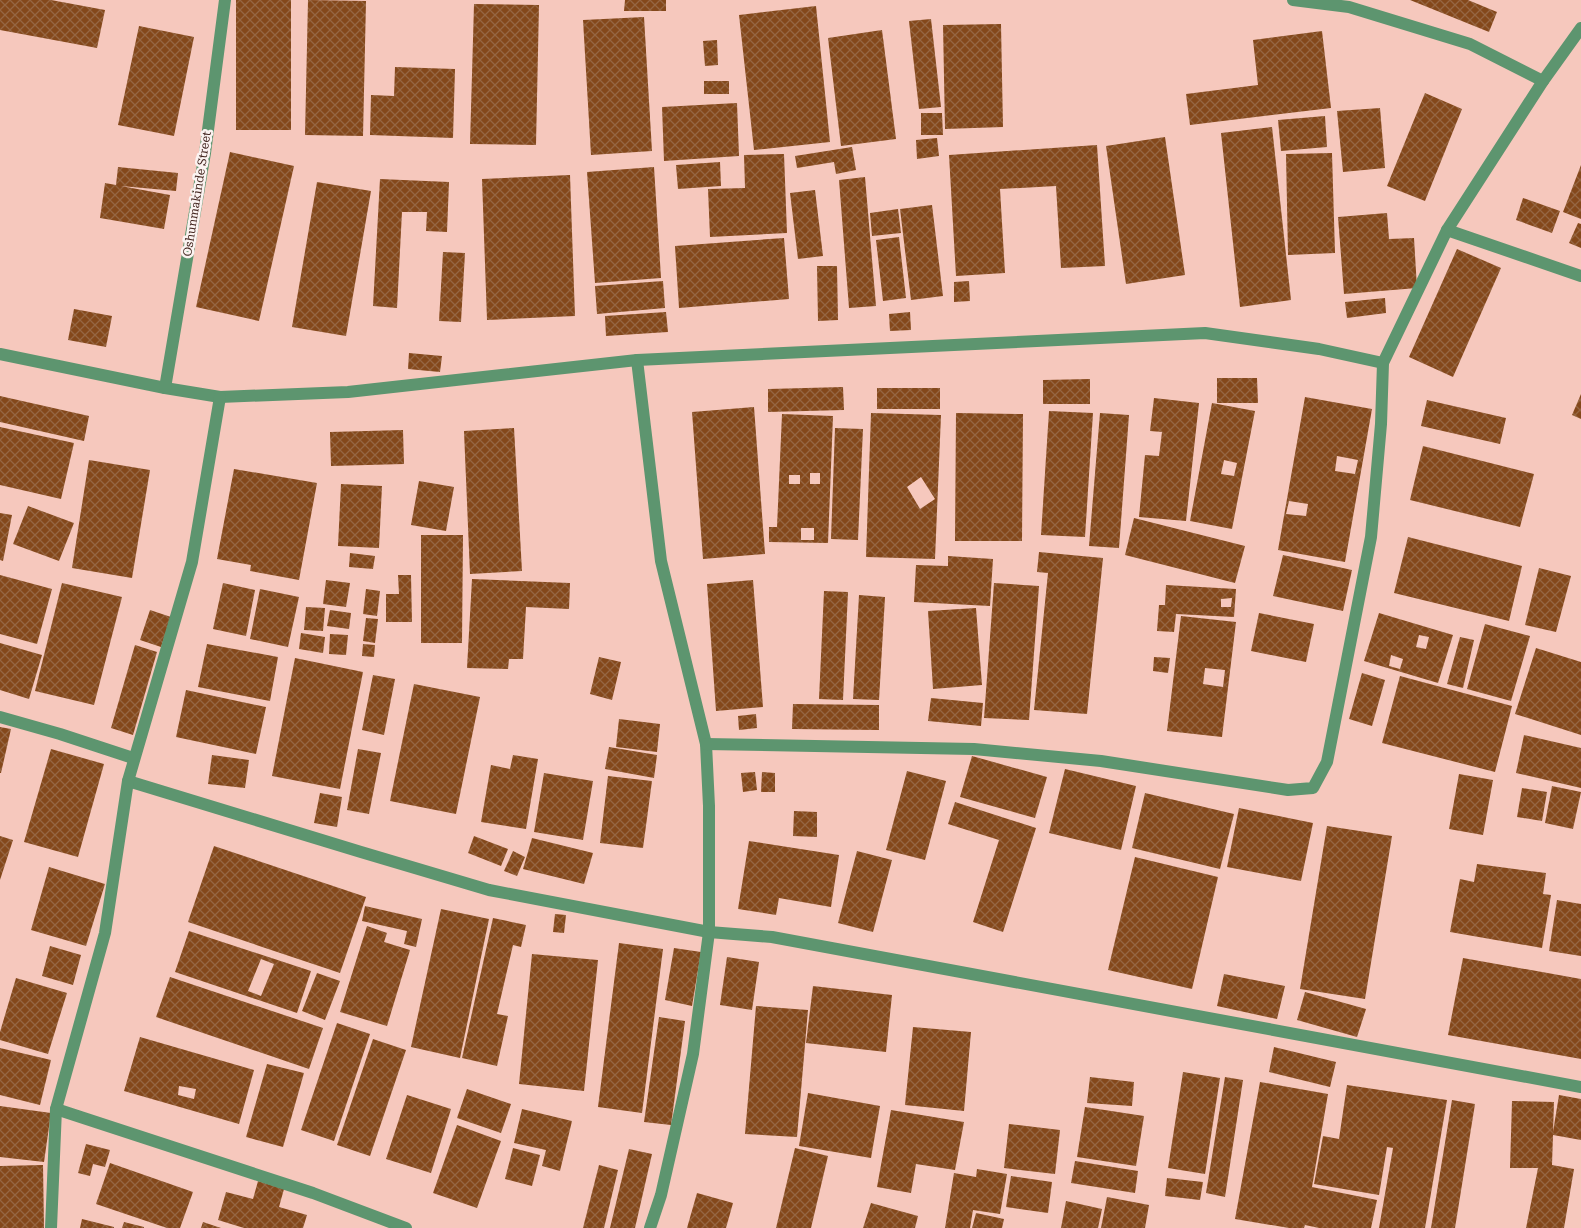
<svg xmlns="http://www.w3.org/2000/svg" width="1581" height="1228" viewBox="0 0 1581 1228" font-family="'Roboto Serif',serif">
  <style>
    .building { fill: url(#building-cross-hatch); fill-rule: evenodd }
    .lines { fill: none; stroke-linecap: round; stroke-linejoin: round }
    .minor { stroke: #5d956f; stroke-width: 12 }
    .labels { text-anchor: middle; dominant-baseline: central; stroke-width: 5; stroke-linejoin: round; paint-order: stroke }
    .street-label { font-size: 12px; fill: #442721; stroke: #fbf3f1 }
  </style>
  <defs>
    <pattern id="building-cross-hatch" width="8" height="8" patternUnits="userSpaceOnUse" patternTransform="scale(1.25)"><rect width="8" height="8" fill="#84481b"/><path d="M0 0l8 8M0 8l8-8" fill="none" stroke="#956643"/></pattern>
  </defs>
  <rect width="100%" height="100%" fill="#f6c8bd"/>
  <!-- building -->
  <g class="building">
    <polygon points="0,0 51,0 105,10 97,48 0,30"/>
    <rect x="236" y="0" width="55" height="130"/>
    <polygon points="308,0 366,1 363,136 305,135"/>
    <polygon points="625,0 666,0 666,11 624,11"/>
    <polygon points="1410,0 1468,0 1497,12 1489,32"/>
    <polygon points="474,4 539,5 536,145 470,144"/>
    <polygon points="816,6 830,142 754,150 739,15"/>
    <polygon points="644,17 652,151 591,155 583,20"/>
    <polygon points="931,19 941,107 919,109 909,21"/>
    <polygon points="1001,24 1003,127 945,129 943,25"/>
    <polygon points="139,26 194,37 174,136 118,125"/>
    <polygon points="882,30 896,139 841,146 828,38"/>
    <polygon points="1322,31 1331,108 1190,125 1186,94 1258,85 1253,40"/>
    <polygon points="717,40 718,65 705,66 703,41"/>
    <polygon points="395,67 455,69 453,138 370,135 371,95 394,96"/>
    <rect x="704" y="81" width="25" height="13"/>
    <polygon points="1425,93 1462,109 1425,201 1387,186"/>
    <polygon points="737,103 739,156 664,161 662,107"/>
    <polygon points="1380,108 1385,168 1343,172 1337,111"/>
    <polygon points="921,113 942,113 943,135 921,135"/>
    <polygon points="1325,116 1327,147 1281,151 1278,120"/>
    <polygon points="1272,127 1291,300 1240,307 1221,133"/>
    <polygon points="1165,137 1185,275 1126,284 1106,146"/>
    <polygon points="937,138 939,156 917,159 916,140"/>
    <polygon points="1097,145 1105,266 1061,268 1056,186 1000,189 1005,273 956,276 949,155"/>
    <polygon points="852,147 856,170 836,174 834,162 797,168 795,156"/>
    <polygon points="230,152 294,166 259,321 196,307"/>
    <polygon points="1332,153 1335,253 1288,255 1286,154"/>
    <polygon points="784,154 787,233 710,237 708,189 745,188 744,155"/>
    <polygon points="720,162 721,186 678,189 676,165"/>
    <polygon points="1581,165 1581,219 1563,212"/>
    <polygon points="118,167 178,173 176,191 121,186 170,195 164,229 100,218 105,183 116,185"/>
    <polygon points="654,167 661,278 595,283 587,172"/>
    <polygon points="570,175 575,316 487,320 482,179"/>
    <polygon points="865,177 876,306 849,308 839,180"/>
    <polygon points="380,179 449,182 447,232 426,231 427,212 402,212 397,308 373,306"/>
    <polygon points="317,182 371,191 346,336 292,327"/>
    <polygon points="815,190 823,256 798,259 790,193"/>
    <polygon points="1523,198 1560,211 1552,233 1516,220"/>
    <polygon points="932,205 943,296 911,300 900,209"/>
    <polygon points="898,209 901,233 872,236 870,213"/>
    <polygon points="1387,213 1389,239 1414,238 1417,288 1344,294 1338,217"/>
    <polygon points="1578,223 1581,224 1581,248 1569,243"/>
    <polygon points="899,237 906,298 883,301 876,240"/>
    <polygon points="784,238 789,299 679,308 675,246"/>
    <polygon points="1457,249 1501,268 1453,377 1409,357"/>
    <polygon points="443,252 465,253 461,322 439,321"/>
    <polygon points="817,266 837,266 838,320 818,321"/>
    <polygon points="663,281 665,308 597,314 595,286"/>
    <polygon points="969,281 970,301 954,302 954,282"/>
    <polygon points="1385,298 1386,313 1347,318 1345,302"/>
    <polygon points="74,309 112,316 106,347 68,340"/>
    <polygon points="666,312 668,332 606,336 605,316"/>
    <polygon points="910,312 911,330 890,331 889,314"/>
    <polygon points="409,353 442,356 440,372 408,369"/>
    <polygon points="1217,378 1257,378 1258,403 1217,403"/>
    <polygon points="1090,379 1090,404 1043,404 1043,380"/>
    <polygon points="843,387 844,410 768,412 768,389"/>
    <rect x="877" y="388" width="63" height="21"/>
    <polygon points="1581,394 1581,419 1572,415"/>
    <polygon points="0,396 89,416 84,441 0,422"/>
    <path d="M1305,397l67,12 -27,153 -67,-12zM1337,456l21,4 -3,14 -20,-3zM1289,501l19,3 -2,12 -20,-2z"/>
    <polygon points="1154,398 1199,403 1186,521 1139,517 1145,455 1159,456 1162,432 1150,431"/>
    <polygon points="1427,400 1506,418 1500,444 1421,426"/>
    <path d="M1212,403l43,8 -23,118 -42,-8zM1224,460l13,3 -3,13 -13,-2z"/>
    <polygon points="754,407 765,554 703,559 692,412"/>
    <polygon points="1049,411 1093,413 1085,537 1041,535"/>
    <path d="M871,413l70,2 -6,144 -69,-2zM921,477l14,22 -15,10 -13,-22z"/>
    <polygon points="956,413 1023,414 1022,541 955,541"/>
    <polygon points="1100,413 1129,415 1119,548 1089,546"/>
    <path d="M782,414l51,2 -5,127 -59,-1v-15h8zM810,473h10v11h-10zM789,475h11v9h-11zM801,528h13v12h-13z"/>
    <polygon points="0,427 74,443 61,499 0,485"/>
    <polygon points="514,428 522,571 470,574 464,431"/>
    <polygon points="835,428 863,429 858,540 831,539"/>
    <polygon points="403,430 404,464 331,466 330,432"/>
    <polygon points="1423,446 1534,474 1520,527 1410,500"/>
    <polygon points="89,460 150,470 132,578 72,568"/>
    <polygon points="234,469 317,483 299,580 250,571 251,565 217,559"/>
    <polygon points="419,481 454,487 446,531 411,525"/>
    <polygon points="341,484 382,486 379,548 338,546"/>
    <polygon points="28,506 74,523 59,561 13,544"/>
    <polygon points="0,513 12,515 3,561 0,560"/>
    <polygon points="1134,518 1245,546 1235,583 1125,555"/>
    <polygon points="421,535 463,535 462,643 421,643"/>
    <polygon points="1408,537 1522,566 1509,621 1394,593"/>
    <polygon points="1039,552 1103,558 1087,714 1034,710 1048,573 1037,572"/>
    <polygon points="350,553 375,556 373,569 349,567"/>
    <polygon points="1283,555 1352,570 1343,611 1273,596"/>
    <polygon points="948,556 993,559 990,606 914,602 916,565 948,566"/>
    <polygon points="1539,568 1571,576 1556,632 1525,625"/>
    <polygon points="0,575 52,589 37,644 0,634"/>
    <polygon points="398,575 411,575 412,622 386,622 386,594 399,594"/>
    <polygon points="472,579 570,583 569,609 526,607 523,659 509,659 508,669 467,668"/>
    <polygon points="326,580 350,583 346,607 323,604"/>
    <polygon points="753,580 763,707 716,711 707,584"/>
    <polygon points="62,583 122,597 94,705 35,691"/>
    <polygon points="223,583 255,590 246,636 213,629"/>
    <polygon points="994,583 1039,586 1029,720 984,718"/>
    <path d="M1166,585l70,4 -2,28 -58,-3 -2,18 -17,-1 2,-26h6zM1232,598l-1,9h-10v-8z"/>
    <polygon points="260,589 299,597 288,647 250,639"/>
    <polygon points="366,589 380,591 377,616 363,614"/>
    <polygon points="824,591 848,592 843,700 819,699"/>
    <polygon points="859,595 885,597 879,700 853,699"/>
    <polygon points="306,607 325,608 323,631 304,630"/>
    <polygon points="976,608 982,685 933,689 928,611"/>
    <polygon points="150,610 171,617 161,647 140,640"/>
    <polygon points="330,610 351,613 349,629 327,626"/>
    <polygon points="1259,613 1314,624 1306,662 1251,651"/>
    <path d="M1379,613l74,22 -15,48 -74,-22zM1419,635l10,2 -3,12 -10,-2zM1391,655l12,4 -3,10 -11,-3z"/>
    <path d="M1181,616l55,6 -14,115 -55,-6zM1205,668l20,2 -2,17 -20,-3z"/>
    <polygon points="366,618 378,619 375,643 363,641"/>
    <polygon points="1485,624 1530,636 1511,701 1467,689"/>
    <polygon points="301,633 325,637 323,653 299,649"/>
    <polygon points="330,634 348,635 346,655 329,654"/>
    <polygon points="1460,637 1474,640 1463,688 1447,684"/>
    <polygon points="0,643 42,655 29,699 0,690"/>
    <polygon points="207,644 278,657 270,701 198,687"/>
    <polygon points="363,644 375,645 374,657 362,656"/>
    <polygon points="135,645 157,652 133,735 111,728"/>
    <polygon points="1536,648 1581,662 1581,735 1515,714"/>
    <polygon points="599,657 621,662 612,700 590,694"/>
    <polygon points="1154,657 1170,658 1168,673 1153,671"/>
    <polygon points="295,658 363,672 340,789 272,776"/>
    <polygon points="1362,673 1385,680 1372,726 1349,719"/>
    <polygon points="373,675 395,679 384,735 362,730"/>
    <polygon points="1400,676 1512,706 1495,772 1382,743"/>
    <polygon points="414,684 480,697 456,814 390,801"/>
    <polygon points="186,690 266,707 256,754 176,737"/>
    <polygon points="931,698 983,703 981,726 928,721"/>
    <polygon points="793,704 879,705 879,730 792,729"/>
    <polygon points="756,714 757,728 739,730 738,716"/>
    <polygon points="619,719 660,724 657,752 616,747"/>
    <polygon points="0,727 11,729 1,773 0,773"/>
    <polygon points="1524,735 1581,748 1581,788 1516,773"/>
    <polygon points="609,747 657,755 654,778 605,769"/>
    <polygon points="51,749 104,764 78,857 24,842"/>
    <polygon points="358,749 381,753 369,814 347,810"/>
    <polygon points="212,755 249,760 245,788 208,784"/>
    <polygon points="513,755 538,759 526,829 481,822 491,765 510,769"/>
    <polygon points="972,756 1047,777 1035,818 960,797"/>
    <polygon points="1065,769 1136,786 1121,850 1049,833"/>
    <polygon points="907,771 946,781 925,860 886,850"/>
    <polygon points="755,772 757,790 743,792 741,773"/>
    <polygon points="762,772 775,773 775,792 761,792"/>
    <polygon points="544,773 593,781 583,840 534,832"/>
    <polygon points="1459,774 1493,780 1483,835 1449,829"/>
    <polygon points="608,776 652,781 643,848 600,843"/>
    <polygon points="1552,786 1581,792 1573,829 1545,823"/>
    <polygon points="1522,788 1547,792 1542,821 1517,817"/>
    <polygon points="320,793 342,797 337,827 314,823"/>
    <polygon points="1145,793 1234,814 1220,869 1132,848"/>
    <polygon points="955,802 1036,828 1003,932 973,922 999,840 948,824"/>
    <polygon points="1239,808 1313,823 1301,881 1227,867"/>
    <polygon points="794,811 817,812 817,837 793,836"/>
    <polygon points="1327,826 1392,836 1365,999 1300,989"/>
    <polygon points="0,836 13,840 0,880"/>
    <polygon points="474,836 508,849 501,866 468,853"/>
    <polygon points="532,838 593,853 584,884 523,869"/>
    <polygon points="749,841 839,855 831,907 779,898 776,915 738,909"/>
    <polygon points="214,846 366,897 340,973 188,922"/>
    <polygon points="513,851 525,857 517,876 504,871"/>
    <polygon points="857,851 892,860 873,932 838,923"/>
    <polygon points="1135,857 1218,877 1192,989 1108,970"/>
    <polygon points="1477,864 1546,873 1543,894 1551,895 1542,948 1450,932 1460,879 1474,882"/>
    <polygon points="49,867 105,884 86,946 31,930"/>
    <polygon points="1557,900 1581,904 1581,956 1549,951"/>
    <polygon points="365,906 422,919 416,947 404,944 407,931 362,921"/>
    <polygon points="441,909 489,919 460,1058 411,1047"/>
    <polygon points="555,914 566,915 564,933 553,932"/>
    <polygon points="493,918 526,925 521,947 513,945 497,1014 508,1016 497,1066 462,1058"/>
    <polygon points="367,926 387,933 384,942 410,950 387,1026 340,1012"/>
    <path d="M189,931l122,40 -14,42 -122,-41zM261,959l13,5 -13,32 -13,-5z"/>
    <polygon points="619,943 663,949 642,1113 598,1107"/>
    <polygon points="50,946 81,955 73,985 42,976"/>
    <polygon points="674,948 701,952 692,1006 665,1000"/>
    <polygon points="532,954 598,960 584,1091 519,1084"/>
    <polygon points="727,957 759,962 752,1010 720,1005"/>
    <polygon points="1463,958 1581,979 1581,1059 1448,1035"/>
    <polygon points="317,973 340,981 325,1020 302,1011"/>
    <polygon points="1224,974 1285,986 1277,1019 1217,1006"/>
    <polygon points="170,977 323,1028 309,1069 156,1017"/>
    <polygon points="16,978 67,993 48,1054 0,1040 0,1032"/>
    <polygon points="813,986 892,995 886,1052 806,1043"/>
    <polygon points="1305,992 1366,1009 1357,1037 1297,1020"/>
    <polygon points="756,1006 808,1010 797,1137 745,1134"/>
    <polygon points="659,1017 685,1021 671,1125 644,1122"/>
    <polygon points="337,1023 370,1034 334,1141 301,1130"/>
    <polygon points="913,1027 971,1032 964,1111 905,1105"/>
    <path d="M140,1037l114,33 -15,54 -115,-33zM179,1086l17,3 -2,10 -16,-4z"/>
    <polygon points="373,1039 406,1050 370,1156 337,1145"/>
    <polygon points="1274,1047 1336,1062 1330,1087 1269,1072"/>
    <polygon points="0,1048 51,1060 40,1105 0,1095"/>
    <polygon points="267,1064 304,1073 283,1147 246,1137"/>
    <polygon points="1183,1072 1220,1078 1205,1174 1168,1168"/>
    <polygon points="1090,1077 1134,1082 1132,1106 1087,1103"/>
    <polygon points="1225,1077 1243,1080 1225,1197 1206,1193"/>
    <polygon points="1260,1082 1328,1094 1312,1187 1377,1200 1371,1228 1319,1228 1305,1225 1304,1228 1289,1228 1235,1219"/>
    <polygon points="1347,1085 1447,1100 1425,1228 1379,1228 1393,1148 1387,1147 1379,1195 1314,1184 1323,1136 1339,1139"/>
    <polygon points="467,1089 511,1104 501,1133 457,1118"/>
    <polygon points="808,1093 880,1106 871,1158 799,1146"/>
    <polygon points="407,1095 451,1109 431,1173 386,1159"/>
    <polygon points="1559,1095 1581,1099 1581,1140 1553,1135 1552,1165 1574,1169 1564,1228 1526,1228 1538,1168 1510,1168 1512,1101 1554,1102 1553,1132"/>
    <polygon points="1452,1100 1475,1104 1455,1228 1431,1228"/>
    <polygon points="0,1106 51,1113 44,1162 0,1157"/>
    <polygon points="1085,1107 1144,1116 1136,1166 1077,1157"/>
    <polygon points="522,1109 572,1121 560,1171 542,1166 546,1150 514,1143"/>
    <polygon points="891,1110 964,1122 955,1170 916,1164 911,1193 877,1187"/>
    <polygon points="1009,1124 1060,1130 1055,1174 1004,1168"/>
    <polygon points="457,1125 501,1141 477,1208 433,1193"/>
    <polygon points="86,1144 110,1150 105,1167 93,1164 90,1176 78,1173"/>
    <polygon points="513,1148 540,1155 532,1186 505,1179"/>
    <polygon points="795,1148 828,1156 811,1228 776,1228"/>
    <polygon points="629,1149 652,1154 635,1228 610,1228"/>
    <polygon points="1075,1161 1138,1171 1135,1193 1071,1183"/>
    <polygon points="110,1163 193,1192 180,1228 167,1228 96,1204"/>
    <polygon points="43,1165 44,1228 0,1228 0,1166"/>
    <polygon points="599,1165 618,1170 604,1228 583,1228"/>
    <polygon points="977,1169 1007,1174 1000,1214 973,1210 970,1228 945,1228 954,1173 976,1177"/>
    <polygon points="1011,1176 1052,1182 1048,1213 1006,1207"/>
    <polygon points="1167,1178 1203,1182 1200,1200 1165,1196"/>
    <polygon points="258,1181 284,1189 279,1207 307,1215 303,1228 244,1228 218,1220 226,1192 253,1199"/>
    <polygon points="697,1193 733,1203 726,1228 687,1228"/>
    <polygon points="1107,1197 1149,1205 1145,1228 1101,1228"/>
    <polygon points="1066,1201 1102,1209 1098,1228 1061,1228"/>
    <polygon points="871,1203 918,1216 915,1228 863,1228"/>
    <polygon points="976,1213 1004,1219 1002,1228 972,1228"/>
    <polygon points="82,1219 114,1227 114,1228 80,1228"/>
    <polygon points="124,1222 144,1227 144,1228 122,1228"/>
    <polygon points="203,1222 221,1228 201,1228"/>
  </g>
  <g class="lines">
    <!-- minor -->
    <g class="minor">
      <polyline points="1293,0 1349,7 1470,44 1543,81"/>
      <polyline points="1447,230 1581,276"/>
      <polyline points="0,354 165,388 220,397 348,392 637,360 1205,333 1319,349 1383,363"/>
      <polyline points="637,360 661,561 706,744 709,806 709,932 693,1054 661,1195 650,1228"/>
      <polyline points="165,388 205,153 225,0"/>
      <polyline points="0,717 60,734 133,758"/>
      <polyline points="706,744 974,749 1101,761 1288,790 1313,788 1327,762 1371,537 1381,424 1383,363 1447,230 1543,81 1581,28"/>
      <polyline points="128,781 361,852 489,890 709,932 772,937 1581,1087"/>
      <polyline points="56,1109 313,1193 406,1228"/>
      <polyline points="51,1228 56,1109 105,933 128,781 192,562 220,397"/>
    </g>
  </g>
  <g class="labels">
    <!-- street labels -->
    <g class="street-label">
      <text transform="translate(197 194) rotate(-81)">Oshunmakinde Street</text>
    </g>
  </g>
</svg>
